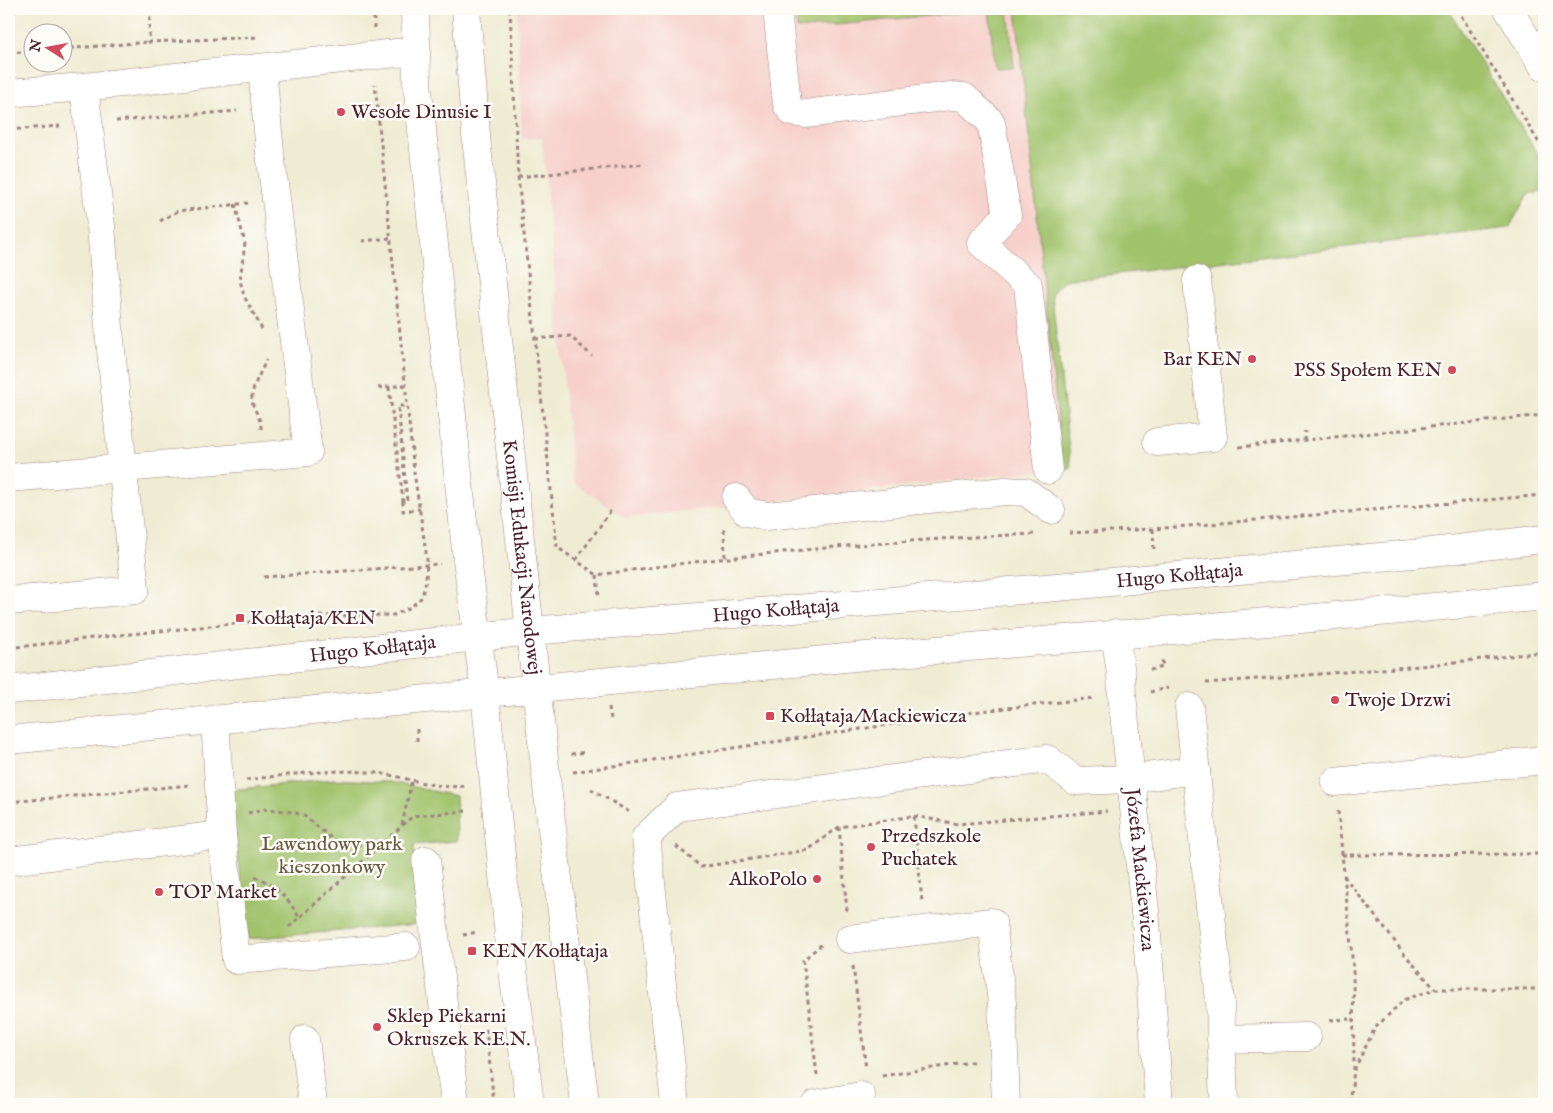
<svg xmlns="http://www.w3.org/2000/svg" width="1553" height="1113" viewBox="0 0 1553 1113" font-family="'IM FELL English',serif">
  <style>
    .built { fill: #f7d0cb }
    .green { fill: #a0c26b; stroke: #75704b }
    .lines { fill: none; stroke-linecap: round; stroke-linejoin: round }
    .minor-casing { stroke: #9d8680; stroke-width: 29 }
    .path { stroke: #9d8680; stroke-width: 3; stroke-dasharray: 4 4; stroke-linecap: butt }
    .minor { stroke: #fff; stroke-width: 28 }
    .poi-dot { fill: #d1495b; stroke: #fdfcf7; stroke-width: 2 }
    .labels { text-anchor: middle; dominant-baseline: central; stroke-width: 5; stroke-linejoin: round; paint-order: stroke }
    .poi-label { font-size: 20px; fill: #4a1f2b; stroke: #fdfcf7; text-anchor: start }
    .street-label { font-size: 20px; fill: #4a1f2b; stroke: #fdfcf7 }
    .park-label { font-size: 20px; fill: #685841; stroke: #fdfcf7 }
  </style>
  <rect width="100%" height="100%" fill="#fdfcf7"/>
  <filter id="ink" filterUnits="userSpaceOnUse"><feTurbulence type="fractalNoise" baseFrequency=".02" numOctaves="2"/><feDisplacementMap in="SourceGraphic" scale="10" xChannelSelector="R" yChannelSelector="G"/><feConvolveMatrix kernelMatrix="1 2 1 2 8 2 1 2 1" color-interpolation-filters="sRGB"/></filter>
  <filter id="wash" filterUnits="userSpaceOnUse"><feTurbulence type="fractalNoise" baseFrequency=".0096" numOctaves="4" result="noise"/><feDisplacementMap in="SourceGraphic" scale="20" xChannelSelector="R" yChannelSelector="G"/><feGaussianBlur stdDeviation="1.12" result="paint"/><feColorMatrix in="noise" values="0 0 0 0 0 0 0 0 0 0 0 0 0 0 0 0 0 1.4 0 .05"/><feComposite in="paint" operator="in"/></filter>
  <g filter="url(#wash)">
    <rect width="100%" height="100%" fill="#f0ecd4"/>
    <!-- built -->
    <polygon class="built" points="517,9 1016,9 1063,468 625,518 573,482 542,138 522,139"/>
    <!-- green -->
    <g class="green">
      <polygon points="795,9 976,9 976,11 797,29"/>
      <polygon points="989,9 1008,9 1014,67 995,68"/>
      <polygon points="1016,9 1448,9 1544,164 1544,192 1528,194 1509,228 1065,280 1055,289 1052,296 1071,468 1063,472"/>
      <polygon points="334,779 391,782 456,796 457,841 414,845 420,924 248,939 229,790"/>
    </g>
  </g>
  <g filter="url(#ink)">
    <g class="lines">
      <!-- minor casing -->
      <g class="minor-casing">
        <g id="minor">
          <polyline points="415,9 417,82 467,559 485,693 510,946 530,1104"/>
          <path id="s1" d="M466,9l11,138 71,648 37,309"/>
          <polyline points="777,9 787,104 792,112 805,114 951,96 964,97 991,122 1007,215 981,243 1028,285 1048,470"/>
          <polyline points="1508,9 1544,67"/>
          <polyline points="9,93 84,87"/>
          <polyline points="1157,442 1213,437 1197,280"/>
          <polyline points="9,478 308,452 270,152 262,69"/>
          <polyline points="736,498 747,512 767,516 1005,491 1026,492 1051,510"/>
          <polyline points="9,601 135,590 110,340 101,226 84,87 415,51"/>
          <path id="s2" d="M1115,633l6,41 1,21 24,226 13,183"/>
          <path id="s3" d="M9,690l522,-59 526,-44 366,-34 121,-14"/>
          <polyline points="1189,707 1220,1001 1224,1104"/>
          <path d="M9,740c285,-27 570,-58 856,-84 226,-20 453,-36 679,-60"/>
          <polyline points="1335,782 1544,760"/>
          <polyline points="222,835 236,960 406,947"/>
          <polyline points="426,860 455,1104"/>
          <polyline points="9,861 222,835 215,720"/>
          <polyline points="849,939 992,922 1002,1003 1006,1104"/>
          <polyline points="305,1039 313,1104"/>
          <polyline points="1221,1039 1307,1037"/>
          <polyline points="675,1104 646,837 677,807 1047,759 1076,781 1131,779 1196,770"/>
          <polyline points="815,1104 861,1096"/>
        </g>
      </g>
      <!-- path -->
      <g class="path">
        <polyline points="150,9 149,42 259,37"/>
        <polyline points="374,9 374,28"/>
        <path d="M510,9l8,168 39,370 40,28c145,-21 292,-35 438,-41"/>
        <polyline points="1457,9 1544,151"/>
        <polyline points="62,49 149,42"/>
        <polyline points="9,53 32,51"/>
        <polyline points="116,121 237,111"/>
        <polyline points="9,130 60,126"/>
        <polyline points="518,177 644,164"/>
        <polyline points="235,204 245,243 240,280 244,296 262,329"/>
        <polyline points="160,221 178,211 248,203"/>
        <polyline points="362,241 391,238"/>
        <polyline points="535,339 570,336 592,356"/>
        <polyline points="389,387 403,501 407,501 398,406 408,406"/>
        <polyline points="378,388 405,385"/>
        <path d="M261,429c0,-11 -6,-17 -9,-27 -2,-13 10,-31 14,-42"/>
        <polyline points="1304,441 1305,431"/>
        <polyline points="1239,447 1544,415"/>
        <polyline points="403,501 403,511 420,509"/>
        <polyline points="724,529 725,558"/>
        <polyline points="1153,529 1154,551"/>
        <polyline points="1069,533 1153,529 1544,495"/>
        <polyline points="576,560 612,509"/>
        <polyline points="597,575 599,597"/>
        <polyline points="264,577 440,564"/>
        <polyline points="9,648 110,636 311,616 394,615 411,607 422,597 426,580 427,559 414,472 375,84"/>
        <polyline points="1150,670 1163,667 1162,659"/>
        <polyline points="1206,683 1420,666 1544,652"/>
        <polyline points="1150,692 1168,688"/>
        <polyline points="609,707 611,719"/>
        <polyline points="417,729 417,741"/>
        <polyline points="571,754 586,752"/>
        <polyline points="573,772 981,711 1094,698"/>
        <path d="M246,780c40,-5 81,-11 121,-8 34,2 65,18 98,14"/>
        <polyline points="591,789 631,813"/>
        <polyline points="9,802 190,785"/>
        <polyline points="1338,811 1353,967 1354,1070 1350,1104"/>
        <polyline points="248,813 265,809 287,811 303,815 337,843 379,846"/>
        <polyline points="914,816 958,824 1107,811"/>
        <polyline points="402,825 412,779"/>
        <polyline points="839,827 847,911"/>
        <polyline points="676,846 701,867 808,850 839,827 914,816 922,902"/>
        <polyline points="1342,855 1544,854"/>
        <polyline points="1344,876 1406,956 1435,989"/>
        <path d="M255,877c21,7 33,22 44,40"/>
        <polyline points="289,927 413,816 466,811"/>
        <polyline points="463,935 477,932"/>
        <polyline points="853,966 866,1069"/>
        <polyline points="1330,1020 1352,1019"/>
        <polyline points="486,1029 494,1104"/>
        <polyline points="1354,1070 1375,1028 1404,1000 1435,989 1544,989"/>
        <polyline points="817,1075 803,960 821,945"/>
        <polyline points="882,1076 977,1061"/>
      </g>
      <!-- minor -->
      <use href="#minor" class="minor"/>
    </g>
  </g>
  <!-- markers -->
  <g class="poi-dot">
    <circle cx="341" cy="112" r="5"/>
    <circle cx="1252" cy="359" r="5"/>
    <circle cx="1452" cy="370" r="5"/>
    <rect x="235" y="613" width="10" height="10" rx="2.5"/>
    <circle cx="1335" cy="700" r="5"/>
    <rect x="765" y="711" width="10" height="10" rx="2.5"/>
    <circle cx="871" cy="847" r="5"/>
    <circle cx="817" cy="879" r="5"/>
    <circle cx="159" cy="892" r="5"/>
    <rect x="467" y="946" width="10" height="10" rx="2.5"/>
    <circle cx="377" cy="1027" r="5"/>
  </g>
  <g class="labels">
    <!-- poi labels -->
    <g class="poi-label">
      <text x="351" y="112">Wesołe Dinusie I</text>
      <text x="1242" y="359" text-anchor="end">Bar KEN</text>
      <text x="1442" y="370" text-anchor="end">PSS Społem KEN</text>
      <text x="250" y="618">Kołłątaja/KEN</text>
      <text x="1345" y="700">Twoje Drzwi</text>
      <text x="780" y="716">Kołłątaja/Mackiewicza</text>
      <text x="881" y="836">Przedszkole<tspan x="881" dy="23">Puchatek</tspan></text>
      <text x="807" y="879" text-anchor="end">AlkoPolo</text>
      <text x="169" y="892">TOP Market</text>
      <text x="482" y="951">KEN/Kołłątaja</text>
      <text x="387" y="1016">Sklep Piekarni<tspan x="387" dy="23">Okruszek K.E.N.</tspan></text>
    </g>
    <!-- street labels -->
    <g class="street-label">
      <text stroke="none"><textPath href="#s1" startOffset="551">Komisji Edukacji Narodowej</textPath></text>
      <text stroke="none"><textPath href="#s3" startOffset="1176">Hugo Kołłątaja</textPath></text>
      <text stroke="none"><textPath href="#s3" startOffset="771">Hugo Kołłątaja</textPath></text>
      <text stroke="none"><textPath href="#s3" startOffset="366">Hugo Kołłątaja</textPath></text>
      <text stroke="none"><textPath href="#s2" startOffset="238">Józefa Mackiewicza</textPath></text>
    </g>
    <!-- park labels -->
    <g class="park-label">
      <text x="332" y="844">Lawendowy park<tspan x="332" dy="23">kieszonkowy</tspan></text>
    </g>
  </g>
  <!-- margin -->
  <rect width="1553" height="1113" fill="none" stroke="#fdfcf7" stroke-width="30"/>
  <!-- north arrow -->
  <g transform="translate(48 48) rotate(281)"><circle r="24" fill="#fdfcf7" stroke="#b5a4a5"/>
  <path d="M0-4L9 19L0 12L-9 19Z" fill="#d1495b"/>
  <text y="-8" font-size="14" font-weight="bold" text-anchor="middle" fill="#4a1f2b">N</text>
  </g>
</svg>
